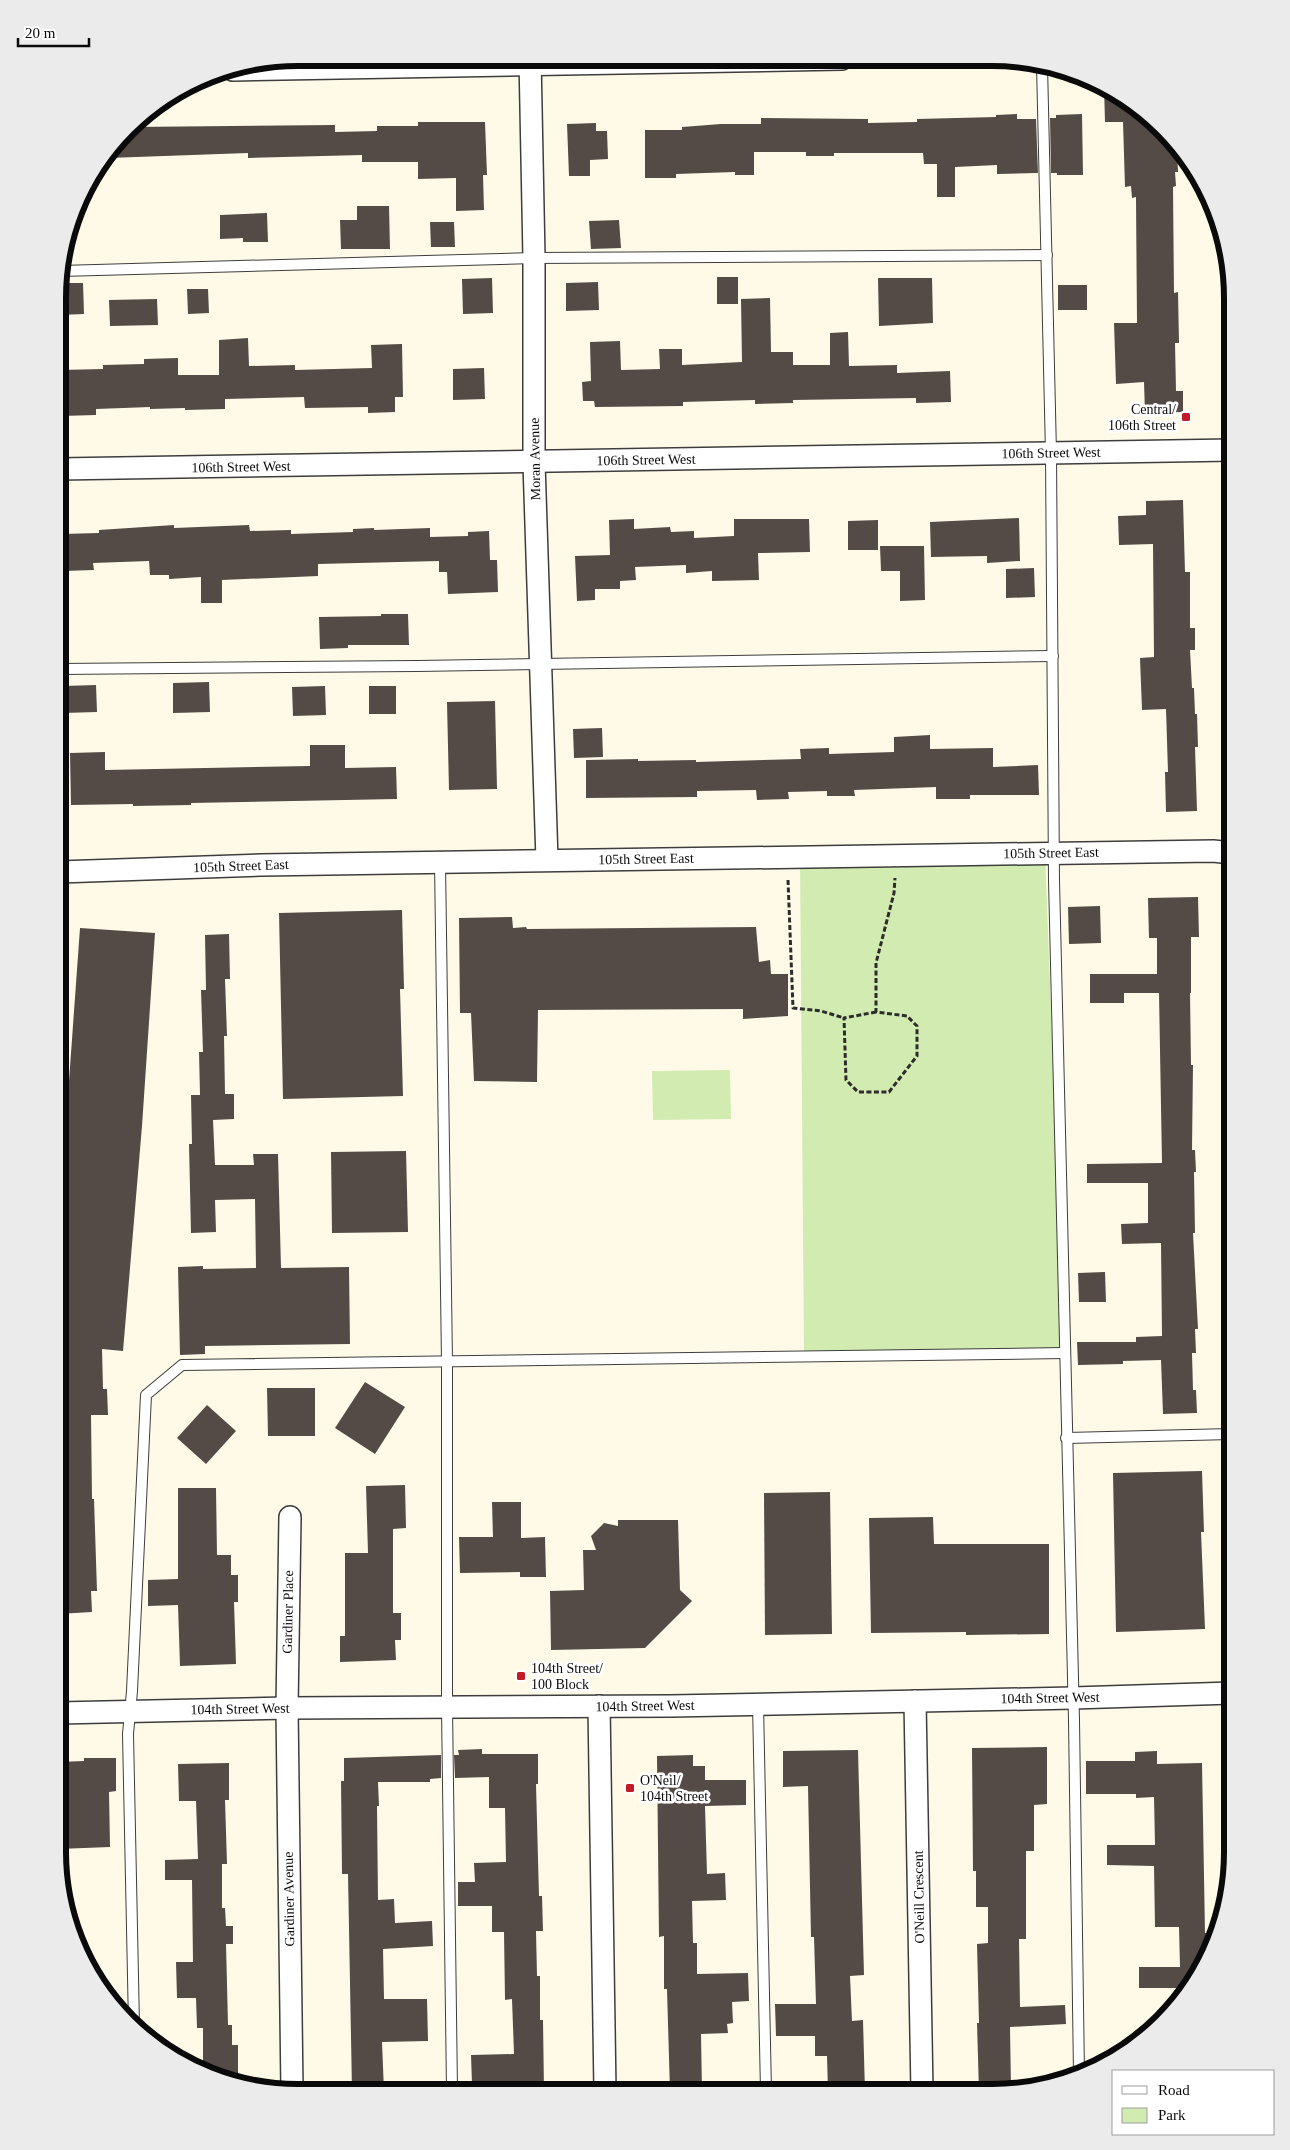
<svg xmlns="http://www.w3.org/2000/svg" width="1290" height="2150" viewBox="0 0 1290 2150" font-family="Georgia,serif">
  <style>
    .green { fill: #d1ebb0 }
    .building { fill: #544b46 }
    .lines { fill: none; stroke-linecap: round; stroke-linejoin: round }
    .lane-casing { stroke: #3d3d3d; stroke-width: 12 }
    .street-casing { stroke: #3d3d3d; stroke-width: 24 }
    .path { stroke: #2c2c2c; stroke-width: 3; stroke-dasharray: 5 2.5; stroke-linecap: butt }
    .lane { stroke: #fff; stroke-width: 10 }
    .street { stroke: #fff; stroke-width: 21 }
    .poi-dot { fill: #c31a29; stroke: #fff; stroke-width: 2 }
    .labels { text-anchor: middle; dominant-baseline: central; stroke-width: 5; stroke-linejoin: round; paint-order: stroke }
    .poi-label { font-size: 14px; fill: #0a0a0a; stroke: #fff; text-anchor: start }
    .street-label { font-size: 14px; fill: #0a0a0a; stroke: #fff }
    .rim { fill: none; stroke: #0a0a0a; stroke-width: 6 }
  </style>
  <rect width="100%" height="100%" fill="#fffae8"/>
  <!-- green -->
  <g class="green">
    <polygon points="1045,853 1064,1353 804,1357 800,857"/>
    <polygon points="730,1070 731,1119 653,1120 652,1071"/>
  </g>
  <!-- building -->
  <g class="building">
    <polygon points="1104,87 1139,107 1177,146 1178,172 1175,172 1176,186 1173,187 1174,293 1178,292 1179,343 1175,343 1176,391 1183,391 1183,412 1145,413 1144,382 1116,384 1114,323 1137,323 1136,197 1132,198 1131,186 1125,187 1123,122 1105,122"/>
    <polygon points="1017,114 1017,119 1036,119 1038,173 997,174 997,165 955,167 955,197 937,197 937,164 924,164 923,153 834,153 834,156 806,156 806,152 754,152 754,175 735,175 735,172 676,174 676,178 645,178 645,130 682,130 682,127 721,124 761,124 761,118 868,119 868,123 917,122 917,119 996,117 996,115"/>
    <polygon points="1082,114 1083,175 1057,175 1057,173 1051,173 1050,118 1056,118 1056,115"/>
    <polygon points="418,122 485,122 487,175 483,175 484,210 456,211 456,178 418,179 418,162 362,162 362,155 248,158 248,153 108,158 132,127 335,125 335,132 377,131 377,126 418,126"/>
    <polygon points="596,123 596,131 607,131 608,159 590,160 590,176 569,176 567,124"/>
    <polygon points="357,206 389,206 390,249 341,249 340,220 357,220"/>
    <polygon points="267,213 268,242 243,242 243,238 220,239 220,215"/>
    <polygon points="619,220 621,248 591,249 589,221"/>
    <polygon points="430,222 454,222 455,247 431,247"/>
    <rect x="717" y="277" width="21" height="27"/>
    <polygon points="492,278 493,313 463,314 462,279"/>
    <polygon points="878,278 932,278 933,323 879,326"/>
    <polygon points="598,282 599,310 566,311 566,283"/>
    <polygon points="60,283 83,283 84,314 59,315"/>
    <rect x="1058" y="285" width="29" height="25"/>
    <polygon points="187,289 208,289 209,313 188,314"/>
    <polygon points="770,298 771,352 793,352 793,365 830,365 830,333 848,332 849,366 897,365 897,373 950,371 951,402 916,403 916,398 793,400 793,403 755,404 755,400 683,402 683,406 595,407 594,401 583,401 582,382 591,381 590,342 620,341 621,370 660,369 659,349 682,349 682,365 742,362 741,299"/>
    <polygon points="157,299 158,325 110,326 109,300"/>
    <polygon points="248,338 249,366 295,365 295,370 372,368 371,345 402,344 403,397 395,397 395,412 368,413 368,407 305,408 304,397 225,399 225,409 185,410 185,408 150,409 150,407 96,409 96,415 61,416 60,370 103,369 103,365 144,364 144,359 178,358 178,375 219,375 219,340"/>
    <polygon points="484,368 485,399 453,400 453,369"/>
    <polygon points="1183,500 1185,572 1190,572 1190,628 1195,628 1195,650 1190,650 1192,688 1194,688 1195,714 1197,714 1198,747 1195,747 1197,811 1166,812 1165,772 1168,772 1166,709 1142,710 1140,658 1154,657 1153,544 1119,545 1118,516 1146,515 1146,501"/>
    <polygon points="1019,518 1020,561 987,563 987,556 931,557 930,522"/>
    <polygon points="634,519 634,529 670,527 671,532 694,531 694,538 734,536 734,519 809,519 810,552 758,553 759,580 712,581 712,571 686,573 686,565 635,567 636,580 620,581 620,589 595,589 595,600 577,601 575,556 610,555 609,520"/>
    <polygon points="878,520 878,550 848,550 848,521"/>
    <polygon points="174,525 174,528 249,525 250,531 291,530 291,534 353,532 353,529 374,528 374,530 430,528 430,537 468,536 468,532 489,531 490,560 497,560 498,592 448,594 447,572 439,572 439,561 318,564 318,576 222,580 222,603 201,603 201,577 169,579 169,575 150,575 149,561 93,563 94,570 63,571 62,534 99,533 99,530"/>
    <polygon points="880,546 924,546 925,600 900,601 900,571 881,571"/>
    <polygon points="1034,568 1035,597 1006,598 1006,569"/>
    <polygon points="381,614 408,614 409,645 348,645 348,648 320,649 319,617 381,616"/>
    <polygon points="209,682 210,712 173,713 173,683"/>
    <polygon points="96,685 97,712 63,713 63,686"/>
    <polygon points="325,686 326,715 293,716 292,687"/>
    <rect x="369" y="686" width="27" height="28"/>
    <polygon points="495,701 497,789 449,790 447,702"/>
    <polygon points="602,728 603,757 574,758 573,729"/>
    <polygon points="930,735 930,749 993,748 993,767 1038,765 1039,795 970,795 970,799 936,799 936,787 854,790 855,796 827,796 827,791 788,792 789,799 757,800 756,790 697,791 697,797 586,798 586,760 638,759 638,761 696,760 696,762 801,759 800,749 829,748 829,754 894,752 894,737"/>
    <polygon points="310,745 345,745 345,768 396,767 397,799 191,803 191,805 133,806 133,804 71,805 70,753 105,752 105,770 310,766"/>
    <polygon points="1198,897 1199,937 1191,937 1191,993 1190,993 1191,1065 1193,1065 1192,1150 1195,1150 1196,1172 1194,1172 1195,1233 1193,1233 1198,1329 1195,1329 1196,1353 1192,1353 1193,1390 1196,1390 1197,1413 1163,1414 1161,1360 1123,1361 1123,1364 1078,1365 1077,1342 1136,1342 1136,1337 1162,1336 1161,1243 1122,1244 1121,1224 1148,1223 1148,1183 1087,1183 1087,1164 1162,1163 1159,993 1124,993 1124,1003 1090,1003 1090,974 1157,974 1157,938 1149,938 1148,898"/>
    <polygon points="1100,906 1101,943 1069,944 1068,907"/>
    <polygon points="402,910 404,989 400,989 403,1096 283,1099 279,913"/>
    <polygon points="512,917 513,928 526,927 527,929 756,927 759,962 770,960 771,974 788,974 788,1016 743,1019 743,1009 538,1010 537,1082 474,1081 471,1013 460,1013 459,918"/>
    <polygon points="80,928 155,933 142,1126 123,1351 102,1349 103,1389 107,1389 108,1415 91,1415 92,1499 94,1499 97,1591 91,1591 92,1612 58,1614 58,1234"/>
    <polygon points="229,934 230,979 225,979 227,1036 224,1036 225,1094 234,1094 234,1119 213,1120 215,1165 254,1165 253,1154 278,1154 281,1268 349,1267 350,1344 205,1346 205,1354 180,1355 178,1267 203,1266 203,1269 256,1268 255,1199 215,1200 216,1232 191,1233 189,1144 192,1144 191,1095 200,1095 199,1052 203,1052 201,990 206,990 205,935"/>
    <polygon points="406,1151 408,1232 332,1233 331,1152"/>
    <polygon points="1105,1272 1106,1302 1079,1302 1078,1273"/>
    <polygon points="365,1382 405,1407 375,1454 335,1428"/>
    <polygon points="267,1388 315,1388 315,1436 268,1436"/>
    <polygon points="207,1405 236,1431 206,1464 177,1438"/>
    <polygon points="1202,1471 1204,1532 1201,1532 1205,1629 1116,1632 1113,1473"/>
    <polygon points="405,1485 406,1528 393,1529 393,1613 401,1613 401,1640 395,1640 396,1660 340,1662 340,1636 345,1636 345,1553 368,1553 366,1486"/>
    <polygon points="178,1488 216,1488 217,1555 231,1555 231,1575 238,1575 238,1602 234,1602 236,1664 180,1666 178,1605 148,1606 148,1580 178,1579"/>
    <polygon points="830,1492 832,1634 765,1635 764,1493"/>
    <polygon points="492,1502 521,1502 521,1538 545,1537 546,1577 520,1577 520,1572 460,1573 459,1537 493,1537"/>
    <polygon points="933,1517 934,1544 1049,1544 1049,1634 966,1635 966,1632 871,1633 869,1518"/>
    <polygon points="618,1520 678,1520 680,1590 692,1601 645,1648 551,1650 550,1591 584,1590 583,1550 596,1550 591,1536 604,1523 618,1526"/>
    <polygon points="1047,1747 1047,1804 1034,1805 1034,1851 1026,1851 1026,1939 1019,1939 1020,2007 1065,2005 1066,2024 1010,2027 1011,2089 993,2092 979,2092 977,2023 979,2023 977,1944 988,1943 988,1907 976,1907 976,1871 973,1871 972,1748"/>
    <polygon points="482,1749 482,1754 538,1754 538,1784 536,1784 539,1896 542,1896 543,1931 536,1931 537,1976 540,1976 540,2020 543,2020 544,2091 511,2091 511,2082 472,2084 471,2055 514,2054 512,1999 505,2000 504,1932 492,1932 492,1906 458,1906 458,1882 475,1882 474,1863 506,1862 505,1808 489,1808 489,1777 455,1778 454,1755 459,1755 458,1750"/>
    <polygon points="858,1750 864,1975 850,1976 852,2021 863,2020 865,2092 828,2092 827,2056 815,2056 815,2036 776,2036 775,2004 816,2004 814,1937 811,1937 808,1786 783,1787 783,1751"/>
    <polygon points="1157,1751 1157,1764 1202,1763 1205,1933 1209,1933 1209,1953 1180,2001 1180,1988 1139,1988 1139,1967 1180,1967 1179,1927 1155,1927 1154,1866 1107,1865 1107,1845 1155,1845 1154,1797 1136,1798 1136,1794 1086,1794 1086,1761 1135,1761 1135,1752"/>
    <polygon points="441,1755 441,1778 430,1779 430,1782 378,1782 379,1806 377,1806 378,1900 394,1899 395,1923 432,1921 433,1946 383,1949 384,1999 427,1999 428,2041 382,2042 384,2091 352,2091 348,1874 342,1874 341,1781 344,1781 344,1758"/>
    <polygon points="693,1755 693,1766 705,1766 705,1780 746,1780 746,1805 705,1806 707,1874 725,1873 726,1900 692,1901 693,1943 697,1943 697,1974 748,1973 749,2001 732,2002 733,2023 727,2024 728,2033 701,2034 702,2092 670,2092 667,1989 664,1989 664,1936 659,1937 657,1756"/>
    <polygon points="84,1758 116,1758 116,1791 109,1792 110,1847 58,1849 58,1762 84,1761"/>
    <polygon points="229,1763 229,1800 225,1800 227,1864 222,1864 222,1908 225,1908 226,1926 233,1926 233,1944 226,1944 228,2025 232,2025 232,2045 238,2045 238,2083 203,2073 203,2028 197,2028 196,1998 177,1998 176,1962 193,1962 192,1880 165,1880 165,1860 198,1859 196,1801 179,1801 178,1764"/>
  </g>
  <g class="lines">
    <!-- lane casing -->
    <g class="lane-casing">
      <g id="lane">
        <polyline points="1042,65 1051,453 1054,880 1074,1720 1079,2075"/>
        <polyline points="60,271 534,258 1047,255"/>
        <polyline points="59,669 417,666 1053,656"/>
        <polyline points="440,862 447,1362 447,1707 452,2091"/>
        <polyline points="1066,1438 1232,1434"/>
        <polyline points="758,1704 766,2092"/>
        <polyline points="134,2025 128,1734 132,1691 146,1395 182,1365 1064,1353"/>
      </g>
    </g>
    <!-- street casing -->
    <g class="street-casing">
      <g id="street">
        <polyline points="530,58 534,258 534,463 547,860"/>
        <polyline points="233,70 842,59"/>
        <polyline points="59,469 1232,450"/>
        <polyline points="59,872 261,865 1213,851 1232,853"/>
        <polyline points="290,1517 287,1708 292,2091"/>
        <polyline points="915,1701 922,2092"/>
        <polyline points="599,1706 605,2091"/>
        <polyline points="58,1713 287,1708 671,1706 1073,1698 1232,1693"/>
      </g>
    </g>
    <!-- path -->
    <g class="path">
      <polyline points="788,880 793,1008 821,1011 844,1018"/>
      <polyline points="876,1012 844,1018 846,1080 858,1092 889,1092 917,1056 917,1026 907,1016 876,1012 876,963 894,893 895,878"/>
    </g>
    <!-- lane -->
    <use href="#lane" class="lane"/>
    <!-- street -->
    <use href="#street" class="street"/>
  </g>
  <!-- markers -->
  <g class="poi-dot">
    <rect x="1181" y="412" width="10" height="10" rx="2.5"/>
    <rect x="516" y="1671" width="10" height="10" rx="2.5"/>
    <rect x="625" y="1783" width="10" height="10" rx="2.5"/>
  </g>
  <g class="labels">
    <!-- poi labels -->
    <g class="poi-label">
      <text x="1176" y="409" text-anchor="end">Central/<tspan x="1176" dy="16">106th Street</tspan></text>
      <text x="531" y="1668">104th Street/<tspan x="531" dy="16">100 Block</tspan></text>
      <text x="640" y="1780">O'Neil/<tspan x="640" dy="16">104th Street</tspan></text>
    </g>
    <!-- street labels -->
    <g class="street-label">
      <text transform="translate(1051 453) rotate(-1)">106th Street West</text>
      <text transform="translate(535 459) rotate(-91)">Moran Avenue</text>
      <text transform="translate(646 460) rotate(-1)">106th Street West</text>
      <text transform="translate(241 467) rotate(-1)">106th Street West</text>
      <text transform="translate(1051 853) rotate(-1)">105th Street East</text>
      <text transform="translate(646 859) rotate(-1)">105th Street East</text>
      <text transform="translate(241 866) rotate(-2)">105th Street East</text>
      <text transform="translate(288 1612) rotate(-89)">Gardiner Place</text>
      <text transform="translate(1050 1698) rotate(-1)">104th Street West</text>
      <text transform="translate(645 1706) rotate(-1)">104th Street West</text>
      <text transform="translate(240 1709) rotate(-1)">104th Street West</text>
      <text transform="translate(919 1897) rotate(-91)">O'Neill Crescent</text>
      <text transform="translate(289 1899) rotate(-91)">Gardiner Avenue</text>
    </g>
  </g>
  <!-- crop -->
  <path d="M0 0H1290V2150H0ZM298 66H992A232 232 0 0 1 1224 298V1852A232 232 0 0 1 992 2084H298A232 232 0 0 1 66 1852V298A232 232 0 0 1 298 66Z" fill="#ebebeb" fill-rule="evenodd"/>
  <path class="rim" d="M298 66H992A232 232 0 0 1 1224 298V1852A232 232 0 0 1 992 2084H298A232 232 0 0 1 66 1852V298A232 232 0 0 1 298 66Z"/>
  <!-- legend -->
  <rect x="1112" y="2070" width="162" height="65" fill="#ffffff" stroke="#9d9d9d"/>
  <rect x="1122" y="2086" width="25" height="8" fill="#ffffff" stroke="#9d9d9d"/>
  <text x="1158" y="2095" font-size="15" fill="#0a0a0a">Road</text>
  <rect x="1122" y="2108" width="25" height="15" fill="#d1ebb0" stroke="#9d9d9d"/>
  <text x="1158" y="2120" font-size="15" fill="#0a0a0a">Park</text>
  <!-- scale -->
  <path d="M18 38v8h71v-8" fill="none" stroke="#0a0a0a" stroke-width="2.5"/>
  <text x="25" y="38" font-size="15" fill="#0a0a0a" stroke="#ffffff" stroke-width="4" paint-order="stroke">20 m</text>
</svg>
